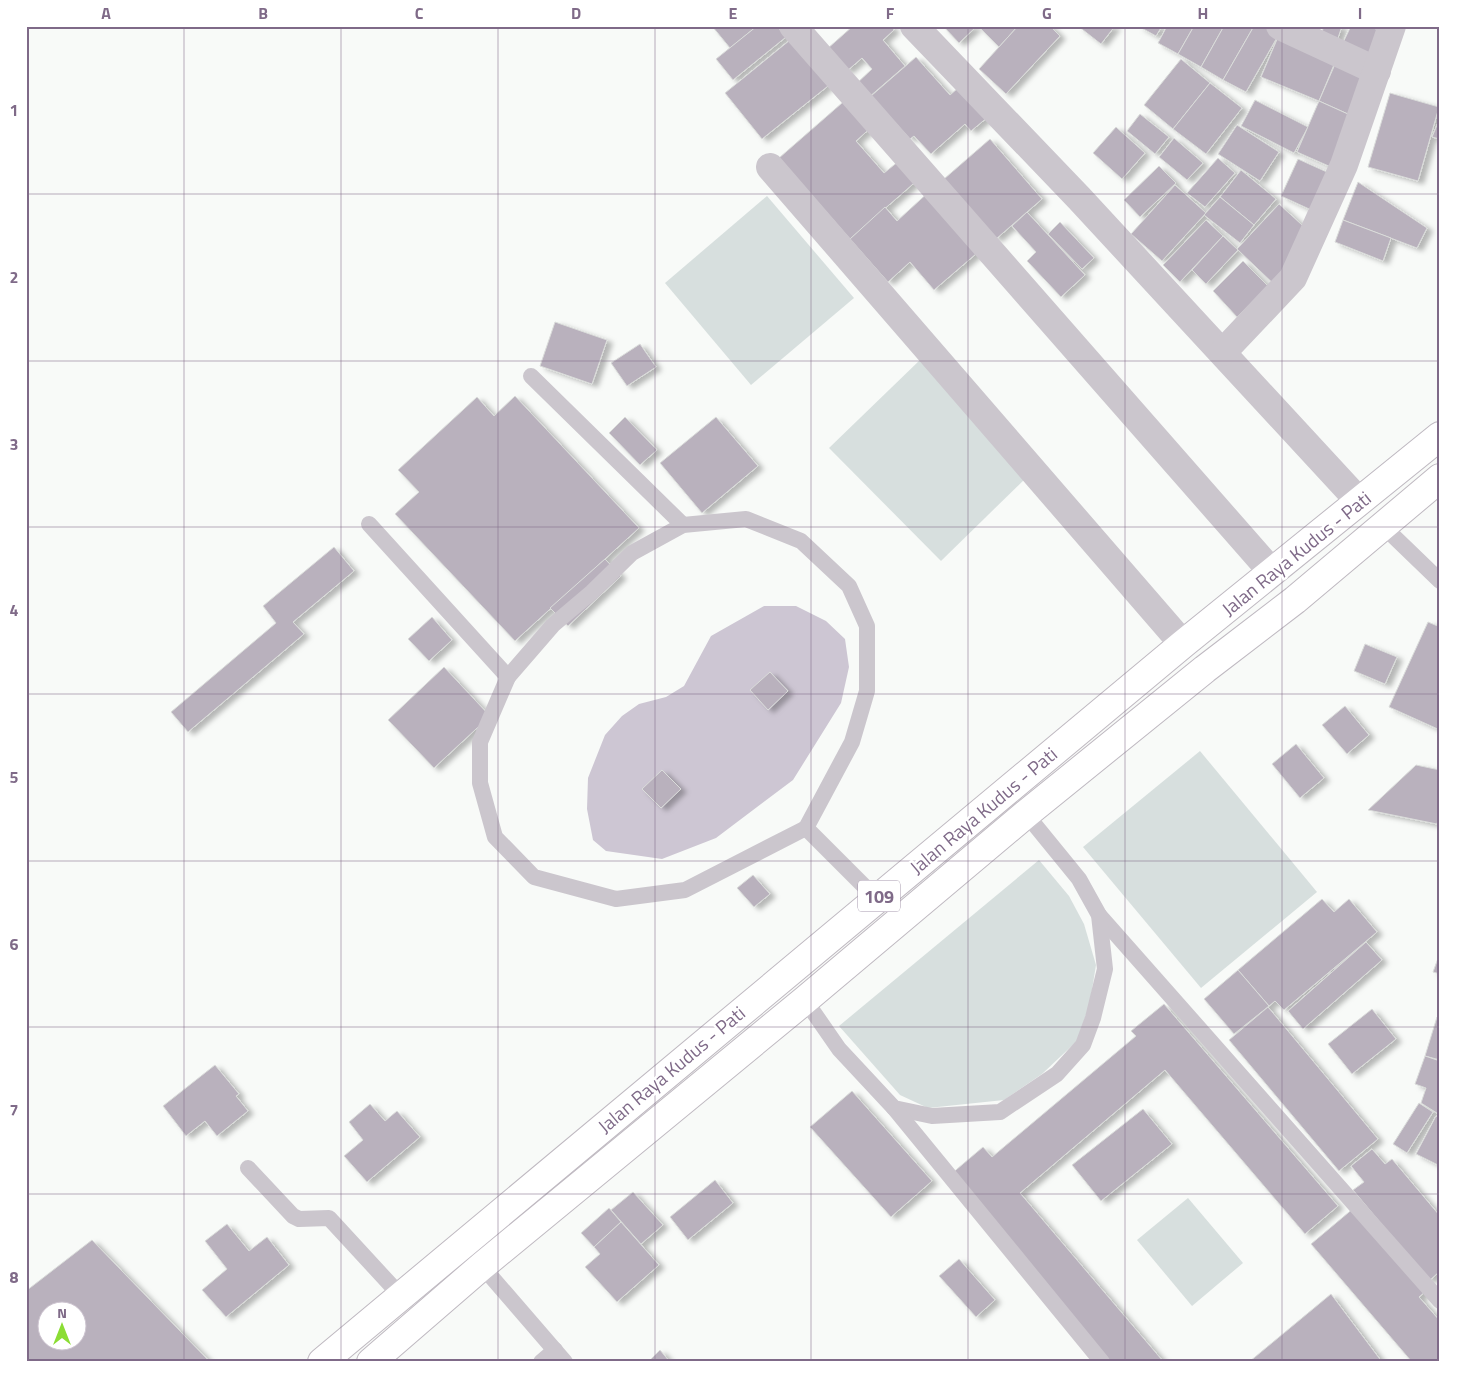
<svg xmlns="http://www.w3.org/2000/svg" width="1466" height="1388" viewBox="0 0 1466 1388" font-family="'Titillium Web',sans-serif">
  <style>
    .green { fill: #d7dfde }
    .water { fill: #cdc6d3 }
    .building { fill: #b9b1bd; stroke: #dadcda; fill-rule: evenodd; filter: url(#shadow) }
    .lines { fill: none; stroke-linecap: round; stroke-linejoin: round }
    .primary-casing { stroke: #bfb9c1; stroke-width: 30 }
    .service { stroke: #cbc6cd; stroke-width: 16 }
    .minor { stroke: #cbc6cd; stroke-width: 28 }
    .primary { stroke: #fff; stroke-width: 28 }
    .grid { fill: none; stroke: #7f6a88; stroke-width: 1; stroke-opacity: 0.55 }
    .labels { text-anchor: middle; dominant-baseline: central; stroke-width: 5; stroke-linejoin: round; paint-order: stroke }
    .shield { fill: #fff; stroke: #a597ac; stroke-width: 1 }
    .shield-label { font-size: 18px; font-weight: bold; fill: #7f6a88 }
    .street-label { font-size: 19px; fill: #7f6a88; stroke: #fff }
    .neatline { fill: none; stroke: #7f6a88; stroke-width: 2 }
    .grid-label { font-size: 16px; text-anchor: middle; font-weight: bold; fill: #7f6a88 }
  </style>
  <defs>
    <filter id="shadow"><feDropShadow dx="5.5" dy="3" stdDeviation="2.5" flood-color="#0004"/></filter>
  </defs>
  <rect width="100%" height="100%" fill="#f8faf8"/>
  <!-- green -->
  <g class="green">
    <polygon points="767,196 854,298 751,385 665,283"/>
    <polygon points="921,359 1033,471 941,561 829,448"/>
    <polygon points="1200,751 1317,892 1201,988 1083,847"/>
    <polygon points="1039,860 1069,896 1084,924 1096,965 1090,1002 1078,1040 1042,1074 1004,1100 928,1108 900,1095 839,1026"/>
    <polygon points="1188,1198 1243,1263 1192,1306 1137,1240"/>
  </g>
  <!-- water -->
  <polygon class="water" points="764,606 796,606 826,621 845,639 849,667 841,703 793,780 716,838 662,859 606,851 593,840 587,809 588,778 605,735 622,716 639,704 666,697 684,686 711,636"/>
  <!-- building -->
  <g class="building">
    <polygon points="712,26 757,26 730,48"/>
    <polygon points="757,26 777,26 786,37 733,80 716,59"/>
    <polygon points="853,26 891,26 894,30 883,40 905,66 868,98 856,84 872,69 862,58 847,71 827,49"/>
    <polygon points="943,26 977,26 959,43"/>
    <polygon points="978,26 1018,26 999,47"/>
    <polygon points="1018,26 1050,26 1060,36 1006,94 979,69"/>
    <polygon points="1078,26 1115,26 1101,44"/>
    <polygon points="1138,26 1162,26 1156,36"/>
    <polygon points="1167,26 1194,26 1178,54 1158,43"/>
    <polygon points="1194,26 1224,26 1201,67 1178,54"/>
    <polygon points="1224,26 1254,26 1223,80 1201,67"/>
    <polygon points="1254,26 1266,26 1279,34 1246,92 1223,80"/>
    <polygon points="1324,26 1342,26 1336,44 1320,38"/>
    <polygon points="1351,26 1369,26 1389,35 1376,68 1339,51"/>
    <polygon points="1281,30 1338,55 1319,101 1261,77"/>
    <polygon points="790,40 828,86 762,139 725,93"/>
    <polygon points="1339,55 1375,72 1359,119 1319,101"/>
    <polygon points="916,57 950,95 966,81 994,112 971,131 965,124 931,154 914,136 910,139 871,96"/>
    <polygon points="1181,59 1210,83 1173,129 1144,105"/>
    <polygon points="1210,83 1242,108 1206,154 1173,129"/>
    <polygon points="1390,93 1439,107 1418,181 1368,167"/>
    <polygon points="850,96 875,124 856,141 884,173 904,157 921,177 850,239 779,158"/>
    <polygon points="1255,100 1308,127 1294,153 1241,126"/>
    <polygon points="1319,101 1359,119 1340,171 1297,152"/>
    <polygon points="1140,114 1169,137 1155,154 1127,131"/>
    <polygon points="1440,118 1440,139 1432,137"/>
    <polygon points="1237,125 1279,152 1260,181 1218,154"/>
    <polygon points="1116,127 1145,153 1122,179 1093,153"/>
    <polygon points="1174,138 1203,163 1187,180 1159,157"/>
    <polygon points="990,139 1042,199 996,239 944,179"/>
    <polygon points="1218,158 1235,173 1205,207 1187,193"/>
    <polygon points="1298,159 1338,177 1320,214 1281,196"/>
    <polygon points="1159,166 1176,183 1140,217 1124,200"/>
    <polygon points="1241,170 1276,199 1254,225 1220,197"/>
    <polygon points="1358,182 1427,228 1417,248 1343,220"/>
    <polygon points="1175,185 1206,213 1162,261 1131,234"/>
    <polygon points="932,189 984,247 934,290 910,262 888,282 850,239 885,207 897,221"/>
    <polygon points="1220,197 1254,225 1240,243 1204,215"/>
    <polygon points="1279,204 1313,235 1280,290 1237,249"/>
    <polygon points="1027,212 1085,275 1061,297 1027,261 1036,252 1012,226"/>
    <polygon points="1206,220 1223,236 1180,282 1163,265"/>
    <polygon points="1343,220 1391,238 1383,261 1335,242"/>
    <polygon points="1060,222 1094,258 1082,269 1048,234"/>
    <polygon points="1223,236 1238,250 1206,284 1192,270"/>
    <polygon points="1243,261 1268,286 1237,317 1213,291"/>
    <polygon points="555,322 607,340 592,384 540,366"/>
    <polygon points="640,344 656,367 627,386 611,363"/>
    <polygon points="515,396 639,528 515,641 395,514 419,492 398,470 477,397 494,416"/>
    <polygon points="625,417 657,450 640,465 609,433"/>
    <polygon points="716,417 758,466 702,513 660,463"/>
    <polygon points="334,547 354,571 293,622 304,634 188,732 171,712 276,623 263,606"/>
    <polygon points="605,559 621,576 568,626 550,608"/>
    <polygon points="432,617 452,640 429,661 408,639"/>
    <polygon points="1428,622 1440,627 1440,730 1389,707"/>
    <polygon points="1365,644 1397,657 1385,684 1354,671"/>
    <polygon points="444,667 490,716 434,768 388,720"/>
    <polygon points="770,672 788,691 768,710 750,690"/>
    <polygon points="1345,706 1369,735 1347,754 1322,725"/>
    <polygon points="1296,744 1324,778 1300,798 1272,764"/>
    <polygon points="1416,765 1440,770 1440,810 1437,824 1368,810"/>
    <polygon points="662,770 681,789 661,808 642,789"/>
    <polygon points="753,875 770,894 754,907 737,888"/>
    <polygon points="1322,899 1334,912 1349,899 1377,932 1284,1010 1275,1001 1269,1006 1238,970"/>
    <polygon points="1366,942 1382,960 1303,1029 1288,1011"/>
    <polygon points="1440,953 1440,974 1433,972"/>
    <polygon points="1238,970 1269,1006 1234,1034 1204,999"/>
    <polygon points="1164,1004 1338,1206 1305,1234 1165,1070 1020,1193 1162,1360 1160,1362 1105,1362 950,1175 983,1147 992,1157 1136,1036 1131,1031"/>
    <polygon points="1268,1007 1378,1139 1339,1171 1229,1040"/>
    <polygon points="1372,1009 1396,1039 1352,1074 1328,1044"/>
    <polygon points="1437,1017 1440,1018 1440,1060 1425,1056"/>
    <polygon points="1425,1056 1440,1061 1440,1115 1421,1103 1426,1088 1415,1084"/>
    <polygon points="215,1065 239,1094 236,1096 248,1111 217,1136 205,1121 186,1136 163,1106"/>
    <polygon points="852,1091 932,1181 891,1217 810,1127"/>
    <polygon points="1419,1103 1433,1112 1407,1153 1393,1144"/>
    <polygon points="370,1104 385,1121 397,1111 420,1137 367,1182 344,1156 363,1140 349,1122"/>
    <polygon points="1143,1109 1172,1144 1101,1201 1072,1165"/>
    <polygon points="1436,1116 1440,1119 1440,1161 1438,1165 1416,1154"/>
    <polygon points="1372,1149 1385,1164 1392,1159 1440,1216 1440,1271 1429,1281 1353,1190 1364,1182 1351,1166"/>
    <polygon points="715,1180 733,1203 688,1240 670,1217"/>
    <polygon points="633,1192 663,1225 641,1244 611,1210"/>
    <polygon points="1355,1207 1426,1291 1419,1297 1440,1321 1440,1362 1412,1362 1311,1244"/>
    <polygon points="609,1208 621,1222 594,1247 581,1233"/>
    <polygon points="621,1222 659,1265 617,1302 585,1267 600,1254 594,1247"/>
    <polygon points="227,1224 249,1251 267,1237 289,1265 226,1317 202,1290 227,1269 205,1241"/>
    <path d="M92,1240l118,122h-184v-71zM48,1310h30v30h-30z"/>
    <polygon points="959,1259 995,1300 976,1317 939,1276"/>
    <polygon points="1331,1294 1382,1362 1249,1362"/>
    <polygon points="660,1350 670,1362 648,1362"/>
  </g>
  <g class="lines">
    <!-- primary casing -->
    <g class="primary-casing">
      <g id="primary">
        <polyline points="322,1362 1183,644 1440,436"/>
        <polyline points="371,1362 482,1266 805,1000 1026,814 1205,669 1295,600 1440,478"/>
      </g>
    </g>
    <!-- service -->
    <g class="service">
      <polyline points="531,376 683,525"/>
      <polygon points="746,519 801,541 849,586 867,626 867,691 852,742 806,828 685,890 616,899 534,877 495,837 480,783 480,742 508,677 553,625 592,592 632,553 683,525"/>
      <polyline points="369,524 508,677"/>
      <polyline points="1383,526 1440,581"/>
      <polyline points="806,828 876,898"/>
      <polyline points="1099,915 1440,1301"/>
      <polyline points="805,1000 839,1049 894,1108 932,1116 1000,1112 1057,1074 1083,1045 1093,1018 1105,969 1099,915 1079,879 1026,814"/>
      <polyline points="894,1108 1102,1362"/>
      <polyline points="248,1168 293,1216 299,1219 329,1218 400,1295"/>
      <polyline points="482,1266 565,1362"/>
      <polyline points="541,1362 555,1350"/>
    </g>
    <!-- minor -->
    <g class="minor">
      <polyline points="793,26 1272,572"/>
      <polyline points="914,26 1079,198 1359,501"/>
      <polyline points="1280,26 1377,71"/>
      <polyline points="770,167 1183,644"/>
      <polyline points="1223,352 1293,278 1344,165 1392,26"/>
    </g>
    <!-- primary -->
    <use href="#primary" class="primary"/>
  </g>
  <!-- grid -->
  <path class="grid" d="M184,26v1336M341,26v1336M498,26v1336M655,26v1336M811,26v1336M968,26v1336M1125,26v1336M1282,26v1336M26,194h1414M26,361h1414M26,527h1414M26,694h1414M26,861h1414M26,1027h1414M26,1194h1414"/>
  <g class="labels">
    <!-- shield labels -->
    <rect class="shield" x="858" y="880.5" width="42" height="31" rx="4"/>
    <g class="shield-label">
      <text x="879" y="896">109</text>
    </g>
    <!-- street labels -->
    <g class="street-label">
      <text transform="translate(1296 553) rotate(-39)">Jalan Raya Kudus - Pati</text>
      <text transform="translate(983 810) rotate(-40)">Jalan Raya Kudus - Pati</text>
      <text transform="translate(671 1069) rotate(-40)">Jalan Raya Kudus - Pati</text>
    </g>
  </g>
  <!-- border -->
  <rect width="1466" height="1388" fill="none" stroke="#ffffff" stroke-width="55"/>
  <!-- north arrow -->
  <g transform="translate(62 1326)"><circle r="24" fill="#ffffff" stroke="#ccc3cf"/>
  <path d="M0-4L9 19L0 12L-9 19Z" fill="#8bdd34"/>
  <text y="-8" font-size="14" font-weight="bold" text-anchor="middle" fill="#7f6a88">N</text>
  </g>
  <rect x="28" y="28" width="1410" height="1332" class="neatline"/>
  <g class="grid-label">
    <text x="106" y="19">A</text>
    <text x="263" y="19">B</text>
    <text x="419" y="19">C</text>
    <text x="576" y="19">D</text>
    <text x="733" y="19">E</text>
    <text x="890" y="19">F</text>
    <text x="1047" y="19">G</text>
    <text x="1203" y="19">H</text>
    <text x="1360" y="19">I</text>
    <text x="14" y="116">1</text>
    <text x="14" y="283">2</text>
    <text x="14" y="450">3</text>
    <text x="14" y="616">4</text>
    <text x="14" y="783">5</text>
    <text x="14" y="950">6</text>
    <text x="14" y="1116">7</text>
    <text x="14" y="1283">8</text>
  </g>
</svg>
